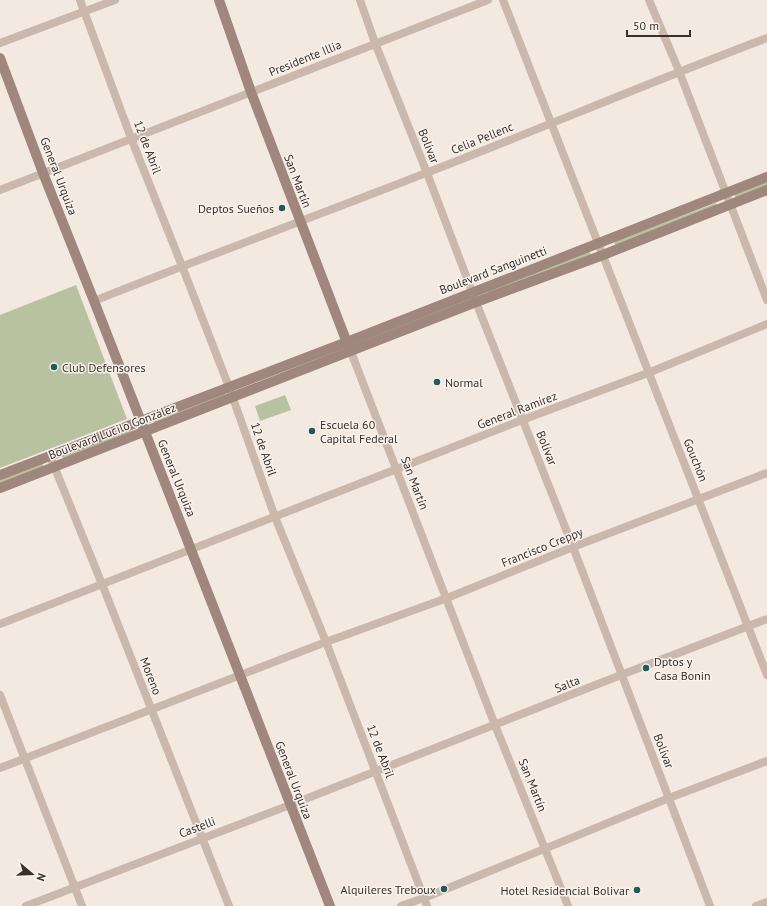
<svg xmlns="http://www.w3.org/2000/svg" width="767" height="906" viewBox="0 0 767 906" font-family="'PT Sans',sans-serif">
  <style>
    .green { fill: #b9c2a0 }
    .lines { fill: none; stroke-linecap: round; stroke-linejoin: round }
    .street { stroke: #cbb8ac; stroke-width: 8 }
    .secondary { stroke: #9f877d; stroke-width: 10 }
    .poi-dot { fill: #215a5a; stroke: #faf3ed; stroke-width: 1.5 }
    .labels { text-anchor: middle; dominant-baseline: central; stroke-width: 3; stroke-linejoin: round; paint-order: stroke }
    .street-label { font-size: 12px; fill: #392f2b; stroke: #faf3ed }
    .poi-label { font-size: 12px; fill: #392f2b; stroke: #faf3ed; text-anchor: start }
  </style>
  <rect width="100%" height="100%" fill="#f3e9e0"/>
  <!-- green -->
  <g class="green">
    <polygon points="767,181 767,187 736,199 734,194"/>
    <polygon points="716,203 718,207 616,247 614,242"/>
    <polygon points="589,251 591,255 490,295 488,290"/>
    <polygon points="76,285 127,419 0,468 0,315"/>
    <polygon points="224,392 226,397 155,425 153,420"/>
    <polygon points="285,395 291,410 260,421 255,406"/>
    <polygon points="130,430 132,434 64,461 62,456"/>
    <polygon points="42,463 44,468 0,485 0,479"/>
  </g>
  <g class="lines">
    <!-- street -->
    <g class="street">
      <polyline points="80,0 131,138 182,266 229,387 275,517 326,642 427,906"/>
      <polyline points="360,0 375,43 427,173 476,302 573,547 710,906"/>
      <polyline points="503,0 767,675"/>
      <polyline points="649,0 679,71 767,300"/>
      <polyline points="0,43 115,0"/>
      <polyline points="0,190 488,0"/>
      <path d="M94,301c110,-44 222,-85 332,-128 114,-44 227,-92 341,-135"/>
      <polyline points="351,352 495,725 568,906"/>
      <polyline points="50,456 102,584 229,906"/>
      <polyline points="0,624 522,420 648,373 767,324"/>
      <polyline points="0,695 82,906"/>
      <polyline points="0,768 326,642 447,598 573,547 767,473"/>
      <polyline points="26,906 290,805 621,675 767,619"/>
      <polyline points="401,906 424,898 669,798 767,761"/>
      <polyline points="756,906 767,902"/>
    </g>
    <!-- secondary -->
    <g class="secondary">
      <polyline points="219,0 251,92 349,348"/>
      <polyline points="0,58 43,173 94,301 330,906"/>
      <polyline points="0,475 347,342 767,177"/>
      <polyline points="0,488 476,302 603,255 767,190"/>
    </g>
  </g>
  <!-- markers -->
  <g class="poi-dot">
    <circle cx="282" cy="208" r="4"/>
    <circle cx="54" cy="367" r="4"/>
    <circle cx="437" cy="382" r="4"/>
    <circle cx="312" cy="431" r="4"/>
    <circle cx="646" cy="668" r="4"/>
    <circle cx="444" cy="889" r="4"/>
    <circle cx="637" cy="890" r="4"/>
  </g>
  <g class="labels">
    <!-- street labels -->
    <g class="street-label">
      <text transform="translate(305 58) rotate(-22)">Presidente Illia</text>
      <text transform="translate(482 138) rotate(-22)">Celia Pellenc</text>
      <text transform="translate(429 146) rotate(68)">Bolívar</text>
      <text transform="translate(148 147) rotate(69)">12 de Abril</text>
      <text transform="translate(59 176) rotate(69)">General Urquiza</text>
      <text transform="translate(298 181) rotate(69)">San Martín</text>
      <text transform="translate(493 270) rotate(-21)">Boulevard Sanguinetti</text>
      <text transform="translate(517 410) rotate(-21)">General Ramírez</text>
      <text transform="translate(112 431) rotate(-21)">Boulevard Lucilo González</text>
      <text transform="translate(547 448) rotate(68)">Bolívar</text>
      <text transform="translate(264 449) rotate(71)">12 de Abril</text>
      <text transform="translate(696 460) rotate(68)">Gouchón</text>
      <text transform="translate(177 478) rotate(68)">General Urquiza</text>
      <text transform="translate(415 483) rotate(69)">San Martín</text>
      <text transform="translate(542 547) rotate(-22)">Francisco Creppy</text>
      <text transform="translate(151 676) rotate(69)">Moreno</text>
      <text transform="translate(567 684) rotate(-22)">Salta</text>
      <text transform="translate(381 751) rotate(69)">12 de Abril</text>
      <text transform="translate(664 751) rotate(69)">Bolívar</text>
      <text transform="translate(294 780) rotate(69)">General Urquiza</text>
      <text transform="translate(533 785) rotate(68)">San Martín</text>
      <text transform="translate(197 827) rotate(-21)">Castelli</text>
    </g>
    <!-- poi labels -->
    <g class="poi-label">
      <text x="274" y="208" text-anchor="end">Deptos Sueños</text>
      <text x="62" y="367">Club Defensores</text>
      <text x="445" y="382">Normal</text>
      <text x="320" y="424">Escuela 60<tspan x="320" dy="14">Capital Federal</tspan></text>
      <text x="654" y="661">Dptos y<tspan x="654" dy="14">Casa Bonin</tspan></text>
      <text x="436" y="889" text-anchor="end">Alquileres Treboux</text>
      <text x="629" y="890" text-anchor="end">Hotel Residencial Bolivar</text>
    </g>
  </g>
  <!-- north arrow -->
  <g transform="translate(32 874) rotate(109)" stroke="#faf3ed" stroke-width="3" paint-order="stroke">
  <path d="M0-3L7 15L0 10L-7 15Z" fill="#392f2b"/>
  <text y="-6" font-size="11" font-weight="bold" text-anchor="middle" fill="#392f2b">N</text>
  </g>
  <!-- scale -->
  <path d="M627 30v6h63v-6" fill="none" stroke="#392f2b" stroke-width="2"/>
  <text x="633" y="30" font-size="12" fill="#392f2b" stroke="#faf3ed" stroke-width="3" paint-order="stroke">50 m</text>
</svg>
